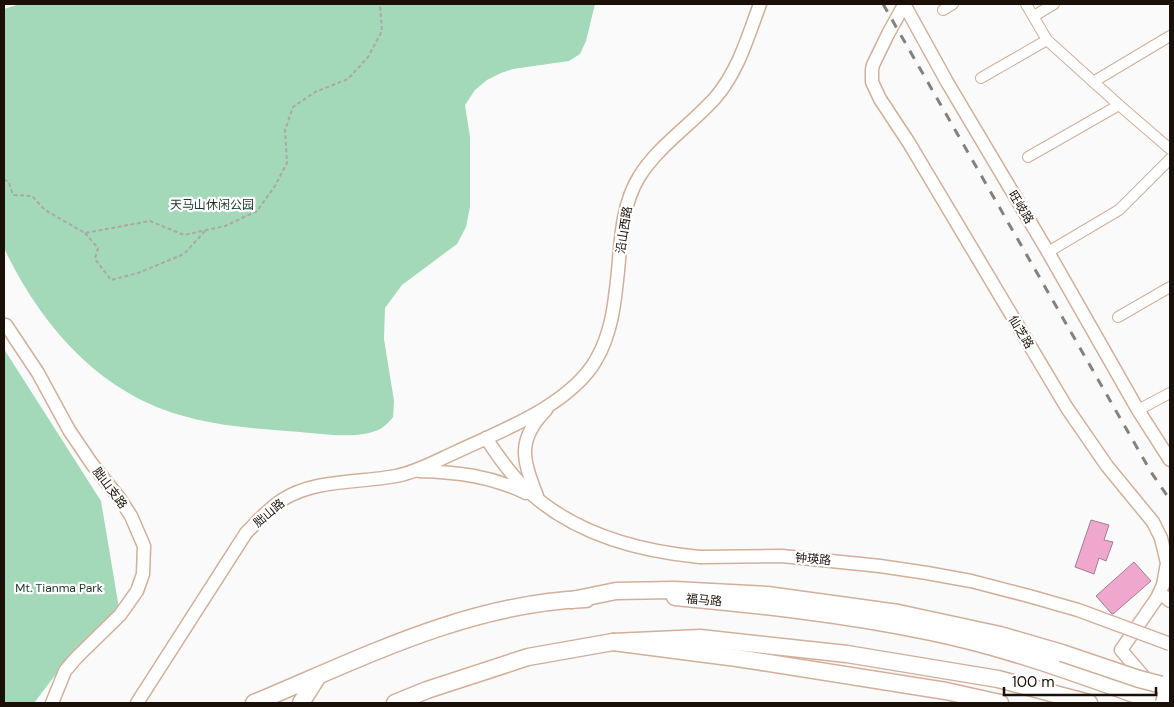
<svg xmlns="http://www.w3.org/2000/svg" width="1174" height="707" viewBox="0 0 1174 707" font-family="'DM Sans','Noto Sans SC',sans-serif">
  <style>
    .green { fill: #a3d9b9 }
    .building { fill: #efa7ce; stroke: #a27f91 }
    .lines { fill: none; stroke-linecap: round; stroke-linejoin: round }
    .minor-casing { stroke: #d1af9a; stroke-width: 12 }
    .tertiary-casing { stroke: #d1af9a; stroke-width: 15 }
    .primary-casing { stroke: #d1af9a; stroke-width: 19 }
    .trunk-casing { stroke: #d1af9a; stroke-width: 19 }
    .path { stroke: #aca8a6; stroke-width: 2; stroke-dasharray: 4 2.5; stroke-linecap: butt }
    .minor { stroke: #fff; stroke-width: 10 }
    .tertiary { stroke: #fff; stroke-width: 12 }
    .primary { stroke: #fff; stroke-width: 16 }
    .trunk { stroke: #fff; stroke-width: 16 }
    .rail { stroke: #85807b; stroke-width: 3; stroke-dasharray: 9 9; stroke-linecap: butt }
    .tertiary-bridge-casing { stroke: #d1af9a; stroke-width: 15; stroke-linecap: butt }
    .trunk-bridge-casing { stroke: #d1af9a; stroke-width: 19; stroke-linecap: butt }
    .tertiary-bridge { stroke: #fff; stroke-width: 12 }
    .trunk-bridge { stroke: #fff; stroke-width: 16 }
    .labels { text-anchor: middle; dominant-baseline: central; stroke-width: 4.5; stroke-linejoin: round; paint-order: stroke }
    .park-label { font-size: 12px; fill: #163726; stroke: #fff }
    .street-label { font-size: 12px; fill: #1b1008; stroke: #fff }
  </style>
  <rect width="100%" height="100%" fill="#fafafa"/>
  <!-- green -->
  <g class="green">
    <path d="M20,4h575l-9,37 -6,13 -11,7 -56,8 -12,4 -14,7 -12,10 -10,15 5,32v70l-4,20 -9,17 -55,41 -17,23 -1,31 10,62 -1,16c-3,4 -7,8 -11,11 -21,12 -58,6 -82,4 -38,-3 -76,-5 -113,-15 -86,-22 -146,-91 -183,-169v-239z"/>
    <polygon points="4,349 101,501 119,608 63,665 34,703 4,703"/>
  </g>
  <!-- building -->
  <g class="building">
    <polygon points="1091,520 1109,525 1104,540 1113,542 1106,561 1099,558 1094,574 1075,567"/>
    <polygon points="1134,562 1151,581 1113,614 1112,614 1096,596"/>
  </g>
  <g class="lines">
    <!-- minor casing -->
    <g class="minor-casing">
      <g id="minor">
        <polyline points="1026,4 1047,40 1119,105 1170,149"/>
        <polyline points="943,10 953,4"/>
        <polyline points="1034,16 1054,4"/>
        <polyline points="981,78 1047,40"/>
        <polyline points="1093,82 1170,36"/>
        <polyline points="1028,157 1119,105"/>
        <polyline points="1048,252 1119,210 1170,159"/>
        <polyline points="1118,317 1170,287"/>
        <polyline points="1138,410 1170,393"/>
      </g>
    </g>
    <!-- tertiary casing -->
    <g class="tertiary-casing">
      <g id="tertiary">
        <polyline points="904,4 947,82 1048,252 1138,410 1170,460"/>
        <polyline points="904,5 888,34 873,65 872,70 872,82 880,99 909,143 1067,408 1107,466 1153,522 1161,538 1167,563 1163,585 1157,598 1121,650 1166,703"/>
        <polyline points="4,326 6,325 38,373 69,430 92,464 120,499 131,516 144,546 143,574 137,591 120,615 76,658 65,671 52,703"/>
        <path d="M486,438c11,17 23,34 37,48 47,47 113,65 177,71"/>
        <path d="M419,471c38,1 72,5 107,22"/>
        <path d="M537,496c-14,-36 -21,-56 9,-86"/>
        <polyline points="1160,593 1170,601"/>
        <path d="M137,703l109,-170c12,-12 22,-24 36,-33 33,-21 77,-17 114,-24 21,-4 40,-15 60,-24 45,-21 114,-47 140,-92 16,-27 19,-59 22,-89 3,-33 4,-66 21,-94 19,-31 52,-52 76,-79 23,-26 33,-62 45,-94"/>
      </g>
    </g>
    <!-- primary casing -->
    <g class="primary-casing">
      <g id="primary">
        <path d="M675,597c86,8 172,17 256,35 78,16 153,44 228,71"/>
        <path d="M254,703c106,-44 214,-100 332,-104"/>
        <polyline points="301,703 318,676"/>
        <polyline points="395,703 427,690 528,657 613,642 700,638 847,654 998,679 1089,703"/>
      </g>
    </g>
    <!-- trunk casing -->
    <g class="trunk-casing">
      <g id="trunk">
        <polyline points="572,600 616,591 674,590 767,595 898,613 1000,635 1062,653"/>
        <polyline points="613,642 737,658 946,691 1000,703"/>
      </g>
    </g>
    <!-- path -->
    <g class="path">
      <polyline points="4,179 9,183 13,195 32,196 45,210 85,233 150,221 184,235 225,226 257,211 275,186 287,163 285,130 293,107 315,92 348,79 368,57 382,31 380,4"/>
      <polyline points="85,233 98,248 95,259 111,280 138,273 184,254 206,230"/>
    </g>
    <!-- minor -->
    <use href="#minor" class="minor"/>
    <!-- tertiary -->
    <use href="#tertiary" class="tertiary"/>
    <!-- primary -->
    <use href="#primary" class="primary"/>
    <!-- trunk -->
    <use href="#trunk" class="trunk"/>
    <!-- rail -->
    <polyline class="rail" points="883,4 1151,472 1170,500"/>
    <!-- tertiary-bridge casing -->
    <g class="tertiary-bridge-casing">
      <polyline id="tertiary-bridge" points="700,557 782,556 880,566 927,573 971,581 1029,596 1078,610 1170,644"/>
    </g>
    <!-- trunk-bridge casing -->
    <g class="trunk-bridge-casing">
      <g id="trunk-bridge">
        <polyline points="1062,653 1139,679 1170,687"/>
        <polyline points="1164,703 1170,680"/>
      </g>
    </g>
    <!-- tertiary-bridge -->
    <use href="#tertiary-bridge" class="tertiary-bridge"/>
    <!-- trunk-bridge -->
    <use href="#trunk-bridge" class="trunk-bridge"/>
  </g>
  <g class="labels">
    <!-- park labels -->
    <g class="park-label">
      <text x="212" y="205">天马山休闲公园</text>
      <text x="59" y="588">Mt. Tianma Park</text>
    </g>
    <!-- street labels -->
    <g class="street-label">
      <text transform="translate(1021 207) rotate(59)">旺岐路</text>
      <text transform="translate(624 230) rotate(-81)">沿山西路</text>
      <text transform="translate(1021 332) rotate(59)">仙芝路</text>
      <text transform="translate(110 488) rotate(53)">胐山支路</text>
      <text transform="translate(269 513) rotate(-40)">胐山路</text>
      <text transform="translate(813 559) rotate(5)">钟瑛路</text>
      <text transform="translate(704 600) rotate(5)">福马路</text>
    </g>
  </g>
  <!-- border -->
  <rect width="1174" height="707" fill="none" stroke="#1b1008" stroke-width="10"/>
  <!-- scale -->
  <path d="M1004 687v8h152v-8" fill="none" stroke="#1b1008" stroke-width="2.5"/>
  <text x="1012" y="687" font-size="15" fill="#1b1008" stroke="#ffffff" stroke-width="4" paint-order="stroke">100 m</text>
</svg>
